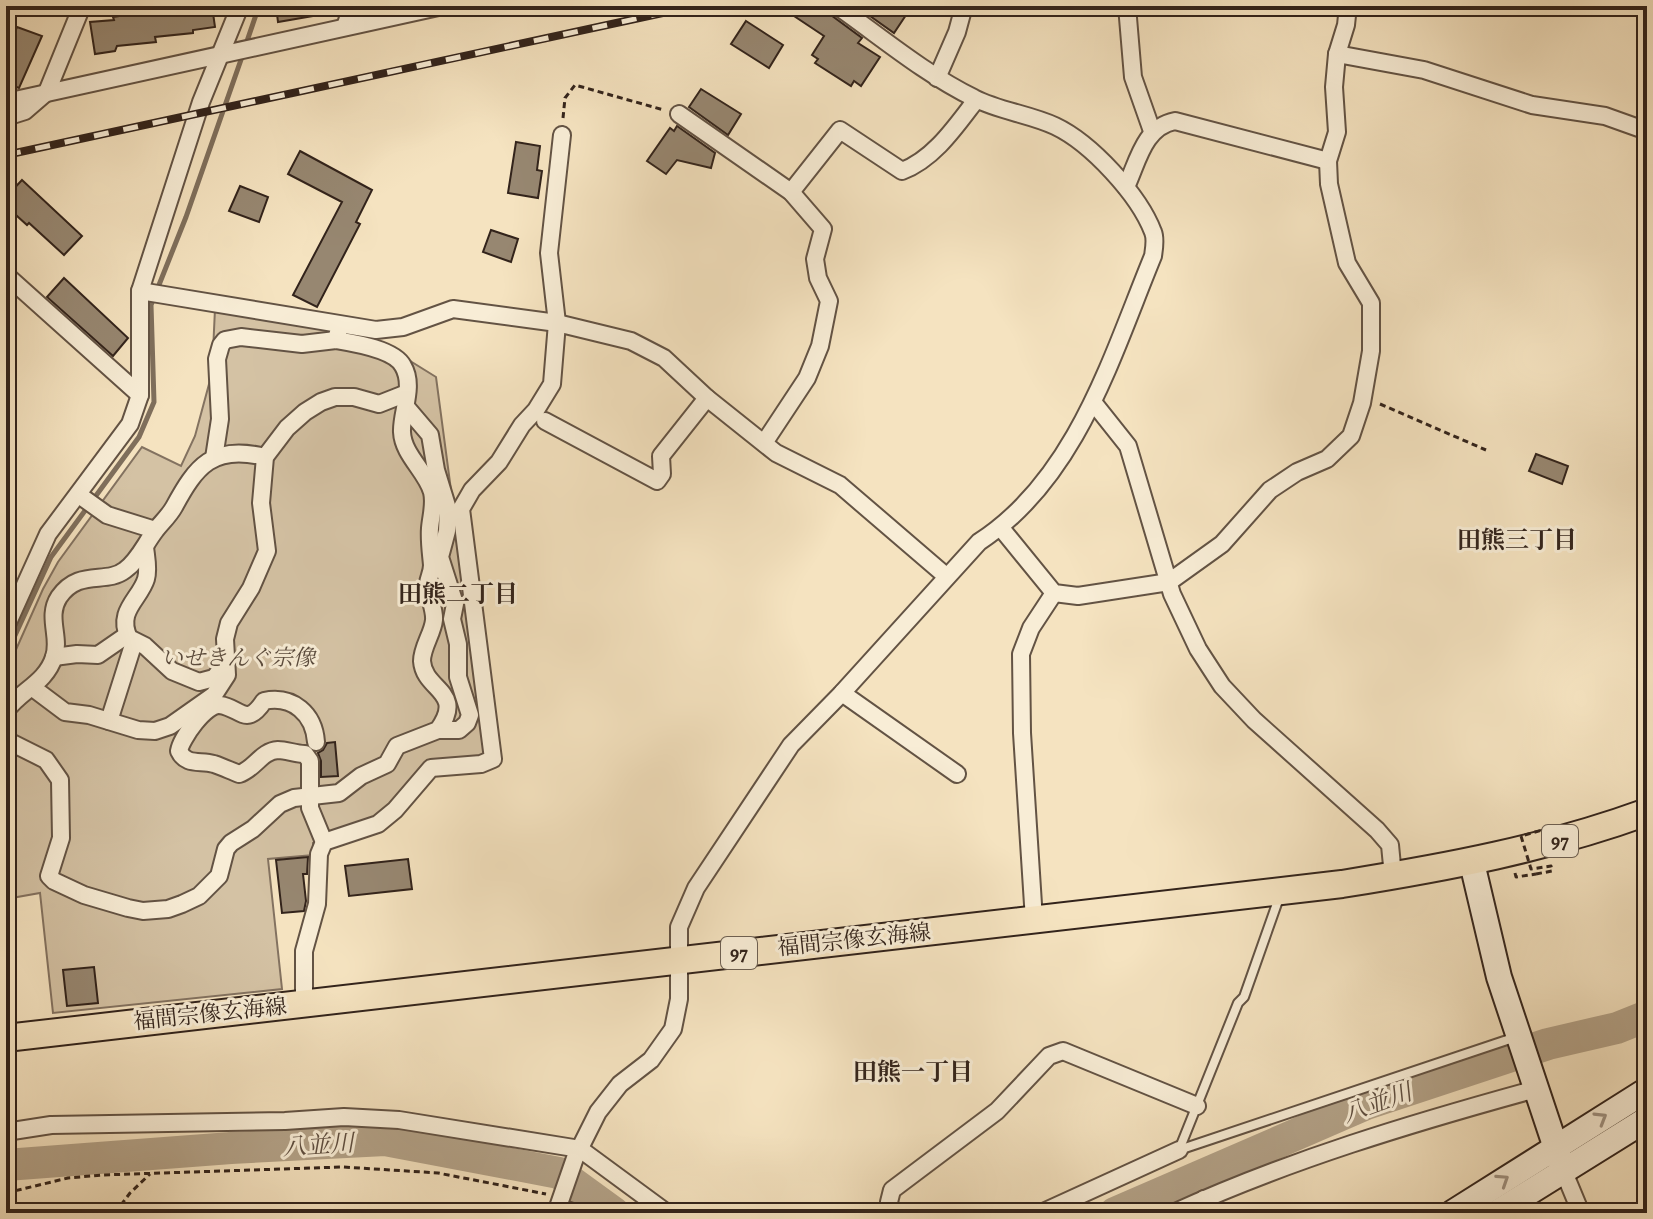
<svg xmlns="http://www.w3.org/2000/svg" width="1653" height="1219" viewBox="0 0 1653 1219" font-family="Alegreya,'Noto Serif JP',serif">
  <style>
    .green { fill: #d4c2a4; stroke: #837260; stroke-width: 2 }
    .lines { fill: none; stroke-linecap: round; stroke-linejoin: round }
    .stream { stroke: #7f6f5c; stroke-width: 5 }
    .river { stroke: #b3a288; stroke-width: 32 }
    .building { fill: #978771; stroke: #32231b; stroke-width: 2 }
    .lane-casing { stroke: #635344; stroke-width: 12 }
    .street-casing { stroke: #635344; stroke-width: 20 }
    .secondary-casing { stroke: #32231b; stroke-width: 28 }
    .primary-casing { stroke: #32231b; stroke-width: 30 }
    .path { stroke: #32231b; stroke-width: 3; stroke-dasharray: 6 4; stroke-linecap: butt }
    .lane { stroke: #f8edd6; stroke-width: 8 }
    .street { stroke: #f8edd6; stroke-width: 16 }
    .secondary { stroke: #f8edd6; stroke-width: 24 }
    .primary { stroke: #f5e3c0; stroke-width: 26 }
    .rail-casing { stroke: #32231b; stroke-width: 8 }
    .rail { stroke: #f8edd6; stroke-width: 5; stroke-dasharray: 15; stroke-linecap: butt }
    .path-bridge { stroke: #32231b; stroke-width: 3; stroke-dasharray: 6 4; stroke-linecap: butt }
    .oneway { stroke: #9f9282 }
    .labels { text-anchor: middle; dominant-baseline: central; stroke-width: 6; stroke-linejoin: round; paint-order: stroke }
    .shield { fill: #f8edd6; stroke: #6d6053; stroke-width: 2 }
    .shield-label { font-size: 20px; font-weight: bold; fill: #32231b }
    .park-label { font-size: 22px; font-style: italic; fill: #5a4b3d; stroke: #f8edd6 }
    .street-label { font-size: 22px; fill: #32231b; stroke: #f8edd6 }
    .neighbourhood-label { font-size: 24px; font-weight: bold; fill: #32231b; stroke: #f8edd6 }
    .water-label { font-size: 24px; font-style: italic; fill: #5f4f41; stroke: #f8edd6 }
  </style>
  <rect width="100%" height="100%" fill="#f5e3c0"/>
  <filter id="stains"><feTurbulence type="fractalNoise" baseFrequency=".0025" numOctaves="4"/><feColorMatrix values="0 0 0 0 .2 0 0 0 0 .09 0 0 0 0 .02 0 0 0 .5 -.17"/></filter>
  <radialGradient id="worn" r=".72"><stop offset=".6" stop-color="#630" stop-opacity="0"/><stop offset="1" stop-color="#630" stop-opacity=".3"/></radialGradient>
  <!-- green -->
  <polygon class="green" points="215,309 373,338 436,377 486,754 471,760 432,761 387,810 370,821 313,843 314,855 268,859 282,989 53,1013 40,893 6,899 6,672 43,589 58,562 142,447 181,466 195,436 212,373"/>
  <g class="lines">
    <!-- stream -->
    <g class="stream">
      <polyline points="246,44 259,6"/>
      <polyline points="6,655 51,557 139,437 154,402 151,305 186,217 243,54"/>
    </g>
    <!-- river -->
    <g class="river">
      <polyline points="6,1165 231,1148 385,1140 559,1173 614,1213"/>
      <polyline points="1115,1213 1366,1104 1548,1044 1617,1028 1647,1016"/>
    </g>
  </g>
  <!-- building -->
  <g class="building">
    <polygon points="152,6 212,6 215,27 193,30 193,33 155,37 156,42 117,46 115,51 95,54 90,22 114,20 113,17 152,11"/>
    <polygon points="276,6 324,6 325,14 278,22"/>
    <polygon points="779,6 826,6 831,15 862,38 858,43 880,57 861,86 854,81 851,86 815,63 818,59 812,55 824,36"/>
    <polygon points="856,6 912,6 894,33"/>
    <polygon points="746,21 783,45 769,68 731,44"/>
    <polygon points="17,27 42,36 19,88 6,83 6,56"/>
    <polygon points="701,89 741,114 728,135 689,107"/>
    <polygon points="677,126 715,153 711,168 677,160 666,174 647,161 670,128 674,131"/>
    <polygon points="516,142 540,146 537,170 542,171 538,198 508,193"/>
    <polygon points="300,151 372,190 356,222 360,224 317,307 293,295 342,202 288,174"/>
    <polygon points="22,180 82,236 64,255 29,223 27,225 6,206 6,197"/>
    <polygon points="240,186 268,197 259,222 229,211"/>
    <polygon points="491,230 518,239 511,262 483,252"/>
    <polygon points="64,278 128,338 113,356 47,297"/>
    <polygon points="1536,454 1568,466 1562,484 1529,471"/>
    <polygon points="335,742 338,776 321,777 321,761 318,753 323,750 327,743"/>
    <polygon points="308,857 307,874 303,874 306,901 304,911 282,913 276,860"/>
    <polygon points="408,859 412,889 349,896 345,866"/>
    <polygon points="94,967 98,1003 67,1006 63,970"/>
  </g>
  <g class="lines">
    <!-- lane casing -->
    <g class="lane-casing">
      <g id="lane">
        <polyline points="1179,1150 1516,1037"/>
        <polyline points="1179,1150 1238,1003 1244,997 1280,895"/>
      </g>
    </g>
    <!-- street casing -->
    <g class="street-casing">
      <g id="street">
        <polyline points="1127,6 1133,77 1152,131"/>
        <polyline points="345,27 352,6"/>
        <polyline points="1337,54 1424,70 1532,105 1605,116 1647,131"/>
        <polyline points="937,78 957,32 964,6"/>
        <polyline points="6,102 443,6"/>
        <polyline points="679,114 791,192 823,229 815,259 818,278 829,301 820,346 807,378 764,443"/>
        <polyline points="6,117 25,111 47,92 82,6"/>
        <path d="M1126,187c12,-26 18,-60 49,-66l153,40"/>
        <path d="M791,192l49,-62 62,41c32,-12 54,-45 74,-71"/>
        <polyline points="6,275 140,395"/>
        <polyline points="140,291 376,330 403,327 453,309 557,323 631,341 664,358 707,398 776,453 840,485 946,576"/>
        <polyline points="1093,402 1128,446 1172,594 1198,649 1222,686 1254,720 1377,830 1390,845 1393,876"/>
        <polyline points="407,408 430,435 436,470 448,509 447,531 440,557 455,604 452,619 458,644 458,677 470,715 467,723 459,730 438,730"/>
        <polyline points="545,421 657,481 662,474 661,456 707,398"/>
        <polyline points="214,458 220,419 217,359 221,345 225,340 241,337 302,344 336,340"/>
        <polyline points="79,495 107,515 155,530"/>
        <polyline points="1001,528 1054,593 1078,596 1169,582 1222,544 1270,490 1297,472 1327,459 1351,436 1362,403 1371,351 1371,303 1347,263 1329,184 1328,161 1337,132 1334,87 1337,54 1346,25 1348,6"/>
        <path d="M145,547c1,10 4,22 1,32 -6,20 -30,32 -17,59l16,8 27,25 27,11 15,-4 12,-14"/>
        <polyline points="6,627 48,534 130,424 140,395 140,291 201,102 240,6"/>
        <polyline points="54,657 77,654 98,655 127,635"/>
        <polyline points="33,688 65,712 89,715 138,730 155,731 170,726 214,695 227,675 225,639 229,623 251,588 267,551 261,503 265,457 287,428 305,412 321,402 335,397 354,397 379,404 407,393"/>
        <polyline points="842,693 957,774"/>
        <path d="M6,711c14,-20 40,-28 48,-54 7,-20 -8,-40 5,-60 20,-29 47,-12 66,-27 13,-9 20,-26 30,-39 6,-8 14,-15 19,-24 22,-41 39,-63 91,-50"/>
        <polyline points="109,721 134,642"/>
        <path d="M6,740l40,20 14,20 1,58 -12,38 5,5 30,14 44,13 15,3 25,-2 14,-5 17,-8 20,-20 7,-27 5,-6 22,-14 27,-25 14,-6 45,-5 22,-17 26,-12 10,-18 41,-16c28,-39 -14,-39 -16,-69 0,-14 11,-28 12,-41 1,-12 -7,-25 -6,-37 1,-6 4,-11 4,-18 -1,-12 -3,-24 -2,-37 1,-12 5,-24 2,-36 -6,-21 -29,-37 -30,-60 -1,-19 13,-46 1,-66 -9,-17 -49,-23 -67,-26l4,-15"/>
        <path d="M316,742c-2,-28 -23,-47 -52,-41 -18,27 -23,7 -44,4 -14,-2 -39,34 -41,46 7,15 21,9 35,13 9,3 17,7 25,10 16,-5 22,-23 39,-24 9,0 17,4 27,4l5,7v47l14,34"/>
        <polyline points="1034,920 1022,733 1021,654 1031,628 1054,593"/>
        <polyline points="304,1003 304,951 317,904 319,854 324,842 378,824 395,810 431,768 481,764 493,759 461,509 472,490 499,462 522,425 536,410 552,384 557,323 549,253 562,135"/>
        <polyline points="6,1132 51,1125 285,1121 344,1117 399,1120 580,1149 667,1213"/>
        <polyline points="1564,1172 1581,1213"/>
        <polyline points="1204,1199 1212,1213"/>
        <path d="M575,1213l-17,-6 17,-49 23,-46 22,-28 31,-24 22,-31 6,-30v-72l17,-39 95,-143 51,-52 137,-151c97,-63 132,-184 174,-286 1,-7 3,-17 0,-24 -14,-37 -62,-89 -98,-106 -26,-12 -56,-15 -81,-28 -49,-24 -93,-61 -137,-92"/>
        <polyline points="893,1213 889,1202 892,1190 997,1111 1049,1056 1063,1051 1197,1106"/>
        <polyline points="1041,1213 1179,1150"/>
        <path d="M1173,1213c116,-53 239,-90 363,-124"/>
      </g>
    </g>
    <!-- secondary casing -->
    <g class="secondary-casing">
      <g id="secondary">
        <polyline points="1472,863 1499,977 1564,1172"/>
        <polyline points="1452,1213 1647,1090"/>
        <polyline points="1496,1213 1647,1119"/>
      </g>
    </g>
    <!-- primary casing -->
    <g class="primary-casing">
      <path id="primary" d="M6,1038l1336,-154c106,-17 203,-35 305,-72"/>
    </g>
    <!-- path -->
    <g class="path">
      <polyline points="563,118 565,98 575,85 664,110"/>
      <polyline points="1380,404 1486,450"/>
      <polyline points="1515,873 1516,877 1536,874"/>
      <polyline points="6,1193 68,1178 102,1175 342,1167 438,1173 546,1194"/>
      <polyline points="115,1213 130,1193 150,1174"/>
      <polyline points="490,1213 499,1206 542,1208"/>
    </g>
    <!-- lane -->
    <use href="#lane" class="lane"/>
    <!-- street -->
    <use href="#street" class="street"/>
    <!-- secondary -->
    <use href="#secondary" class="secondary"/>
    <!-- primary -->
    <use href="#primary" class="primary"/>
    <!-- rail casing -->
    <g class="rail-casing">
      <polyline id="rail" points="6,155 695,6"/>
    </g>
    <!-- rail -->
    <use href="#rail" class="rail"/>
    <!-- path-bridge -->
    <polyline class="path-bridge" points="1536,874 1552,871 1551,866 1531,869 1521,836 1557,826 1558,829"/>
  </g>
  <!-- one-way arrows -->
  <defs><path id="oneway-chevron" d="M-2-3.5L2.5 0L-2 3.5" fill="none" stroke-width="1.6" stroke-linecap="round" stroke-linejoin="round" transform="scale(2)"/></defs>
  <g class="oneway">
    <use href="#oneway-chevron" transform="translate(1601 1118) rotate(-31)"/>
    <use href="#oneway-chevron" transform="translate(1503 1180) rotate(-33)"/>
  </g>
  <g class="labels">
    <!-- shield labels -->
    <g class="shield">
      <rect x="1542" y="825" width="36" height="32" rx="6"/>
      <rect x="721" y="937" width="36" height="32" rx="6"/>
    </g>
    <g class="shield-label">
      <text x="1560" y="841">97</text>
      <text x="739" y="953">97</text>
    </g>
    <!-- park labels -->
    <g class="park-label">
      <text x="238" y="658">いせきんぐ宗像</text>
    </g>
    <!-- street labels -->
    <g class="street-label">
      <text transform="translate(854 940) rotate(-6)">福間宗像玄海線</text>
      <text transform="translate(210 1014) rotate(-6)">福間宗像玄海線</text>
    </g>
    <!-- neighbourhood labels -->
    <g class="neighbourhood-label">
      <text x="1517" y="540">田熊三丁目</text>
      <text x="458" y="594">田熊二丁目</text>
      <text x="913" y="1072">田熊一丁目</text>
    </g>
    <!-- water labels -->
    <g class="water-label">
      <text transform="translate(1377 1103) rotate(-20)">八並川</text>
      <text transform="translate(318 1145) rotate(-4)">八並川</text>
    </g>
  </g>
  <!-- margin -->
  <rect width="1653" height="1219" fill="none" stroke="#f5e3c0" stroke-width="32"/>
  <rect x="8" y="8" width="1637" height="1203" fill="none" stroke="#32231b" stroke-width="4"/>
  <rect x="16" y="16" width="1621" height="1187" fill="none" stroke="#32231b" stroke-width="2"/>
  <rect width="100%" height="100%" filter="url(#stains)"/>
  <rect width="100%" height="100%" fill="url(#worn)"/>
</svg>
